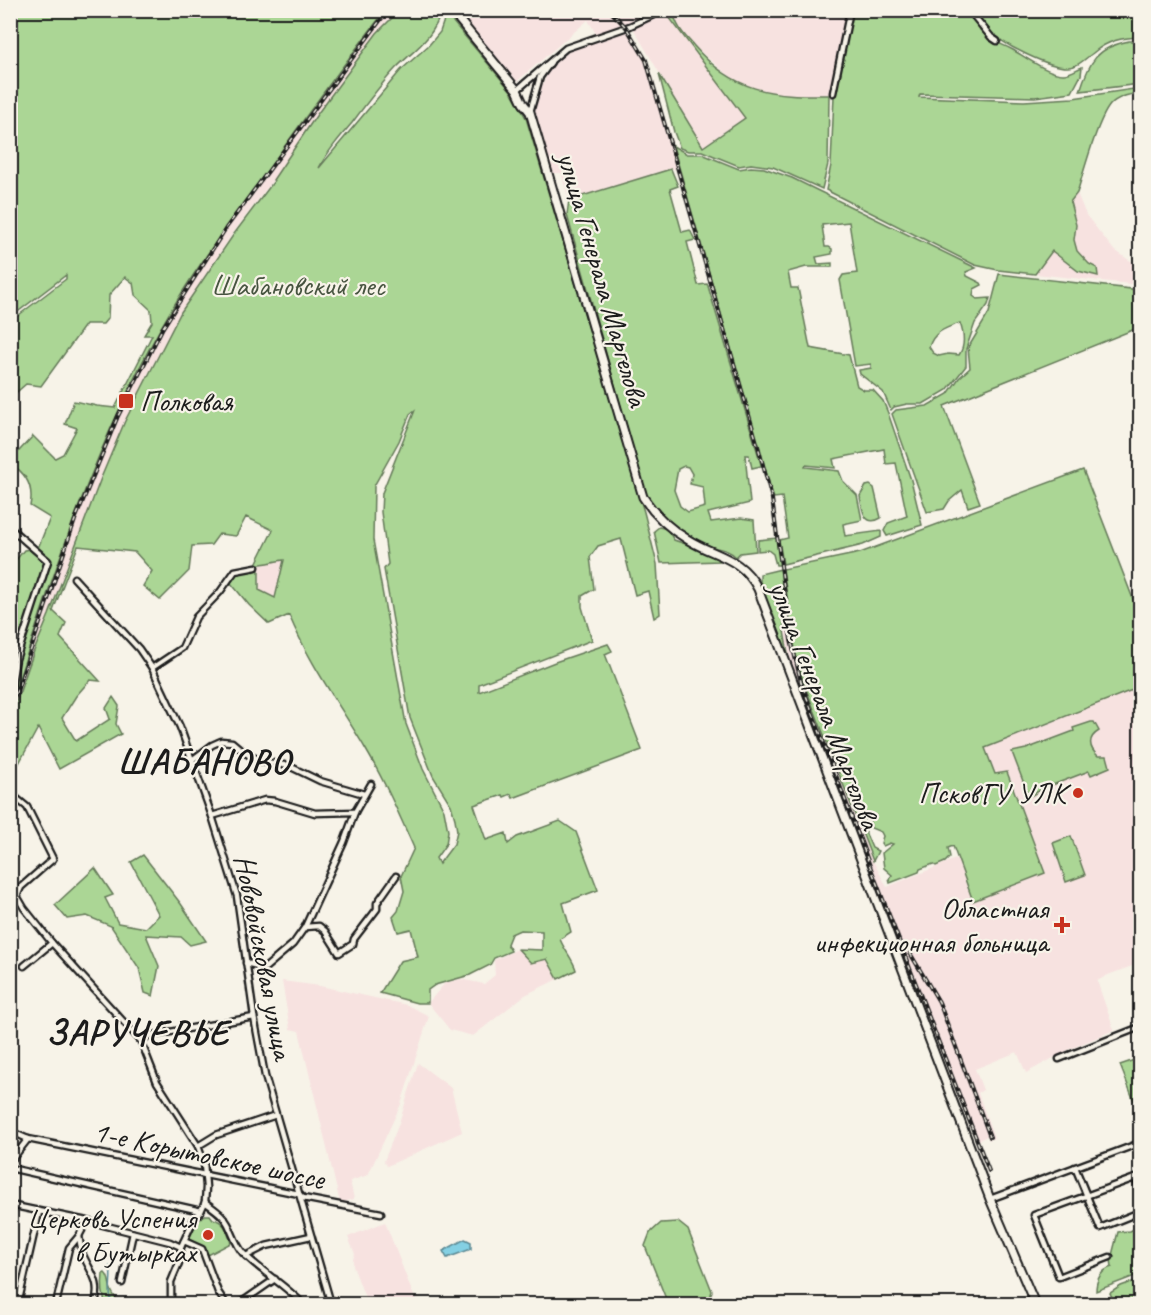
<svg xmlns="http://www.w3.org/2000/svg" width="1151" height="1315" viewBox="0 0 1151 1315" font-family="Caveat,sans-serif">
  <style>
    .built { fill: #f7e2e0 }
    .green { fill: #abd695; stroke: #647958; stroke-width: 1.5; fill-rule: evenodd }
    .water { fill: #84d0e3; stroke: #5a8893; stroke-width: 1.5 }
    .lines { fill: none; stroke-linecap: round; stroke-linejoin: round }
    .stream { stroke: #5a8893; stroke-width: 1.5 }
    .street-casing { stroke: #1c1c1c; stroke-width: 9 }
    .secondary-casing { stroke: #1c1c1c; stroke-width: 11 }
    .street { stroke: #f7f3e8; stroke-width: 4.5 }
    .secondary { stroke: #f7f3e8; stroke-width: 7 }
    .rail-casing { stroke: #1c1c1c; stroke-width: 4 }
    .rail { stroke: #f7f3e8; stroke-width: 1.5; stroke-dasharray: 4.5; stroke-linecap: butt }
    .poi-dot { fill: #c8321e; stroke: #f7f3e8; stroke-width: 2 }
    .labels { text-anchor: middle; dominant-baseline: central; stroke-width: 4.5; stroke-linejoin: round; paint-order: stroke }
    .street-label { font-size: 30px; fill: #1c1c1c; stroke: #f7f3e8 }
    .park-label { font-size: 30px; fill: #475440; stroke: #f7f3e8 }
    .poi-label { font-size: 30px; fill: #1c1c1c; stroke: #f7f3e8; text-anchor: end }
    .district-label { font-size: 36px; font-weight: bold; letter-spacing: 1.5px; fill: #1c1c1c; stroke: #f7f3e8 }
  </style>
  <rect width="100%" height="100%" fill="#f7f3e8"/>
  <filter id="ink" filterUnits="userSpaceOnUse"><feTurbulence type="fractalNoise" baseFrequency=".0167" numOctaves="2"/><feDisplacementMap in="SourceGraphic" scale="12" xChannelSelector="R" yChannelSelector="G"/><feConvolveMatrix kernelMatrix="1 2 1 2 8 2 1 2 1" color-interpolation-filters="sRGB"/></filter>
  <g filter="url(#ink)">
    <!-- built -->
    <g class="built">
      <polygon points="835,10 846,16 833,85 834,96 780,95 756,90 734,80 695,47 666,13 745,118 703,147 633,28 665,13 662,11"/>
      <polygon points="385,11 399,11 377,33 318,113 273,180 233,233 181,312 148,374 101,477 49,615 34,651 11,717 11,703 72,520 116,416 160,329 226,224"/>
      <polygon points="455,11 656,11 635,21 596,34 588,20 515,83"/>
      <polygon points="629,29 647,59 680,169 671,169 569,200 561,173 553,173 532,109 551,65 571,50"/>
      <polygon points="1077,193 1086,215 1113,249 1129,260 1140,265 1140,285 1035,274 1052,251 1097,269 1089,264 1077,251 1074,240 1076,225 1070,202"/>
      <polygon points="284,560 283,564 275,598 259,590 260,576 253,569 256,564 263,565 269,561"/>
      <polygon points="781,569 783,569 796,656 803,681 873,861 887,887 958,858 973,901 1007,772 995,774 985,748 1140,687 1140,963 1108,975 1097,981 1114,1030 1068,1050 1026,1073 1017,1052 975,1069 983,1090 978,1093 994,1138 989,1140 987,1136 979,1140 990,1172 988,1172 850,816 837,782 834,783 796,684 784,631"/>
      <polygon points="518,949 531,963 547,959 558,979 525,995 473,1036 450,1030 428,1003 445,983 460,979 484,984 495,975 494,960"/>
      <polygon points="282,981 320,986 407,1005 429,1016 401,1104 368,1175 350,1181 354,1199 340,1203 299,1031 290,1029"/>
      <polygon points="418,1063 451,1088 462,1132 387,1166 384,1161 398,1126"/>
      <polygon points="385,1222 413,1294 419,1304 358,1303 365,1298 353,1266 353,1259 355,1254 348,1237"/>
    </g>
    <!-- green -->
    <g class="green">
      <path d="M11,11h374c-39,50 -76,101 -113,153 -39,54 -79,107 -112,165 -66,118 -107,246 -149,374v-14l4,1 2,-31 28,-96 -33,103 -1,19v-119l13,-16 14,-2 12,-30 -20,-12c4,-19 -3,-32 -19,-42v-15l7,3 15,-16 22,22 8,-4 14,-26 -12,-4 9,-23 23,5 18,2 37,-73h-8l8,-13 -1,-12 -16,-15 -2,-12 -8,-6 -16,18 -1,23 -5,6h-17l-45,62 -15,-2 -15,13v-76l55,-42v-4l-55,42z"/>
      <path d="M399,11h42c-6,26 -27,39 -45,57 -16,17 -30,36 -44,55 -12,14 -24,28 -33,45l82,-98 28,-25 11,-13 4,-12 4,-4 63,75 15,27 118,394 13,52 3,50 -6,4 -6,-27 -13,4 -14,-56 -23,7 -8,11 4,32 -12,7v11l10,33 -113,44v8l76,-30 53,-18 4,7 -7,3 37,96 -129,48 -2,-4 -7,3 -1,-2 -29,10 12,35 20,-7 2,11 9,-7 43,-16 16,11 22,58 -35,13 8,29 -11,7c4,11 13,20 16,31l-18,9 -11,-20 -16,4 -13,-14 24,1v-19l-22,-1 -9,4 -4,10 4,7 -17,7 -4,7 -20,10 -35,10 -7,5v13h-11l-37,-10 20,-32 18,-4 -7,-28 -13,3 -5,-15 5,-6 6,-20 -3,-15 13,-28c-15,-34 -30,-68 -49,-100 -26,-44 -56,-85 -76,-133l-20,9 -20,-19 -19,-23 7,-9 22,-3v20l16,8 9,-38c-10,1 -19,5 -28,4l17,-34 -27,-13 -10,19 -17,-2 -8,11 -19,1 -3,25 -29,29 -17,-14 9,-15 -17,-19 -57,-6 -25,65 13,12 -6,14 40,44 -10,-1 -14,16 -14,22 14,23 34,-22 -4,-11 7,-11 6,9 -3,18 5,10 -62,35 -21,-41 -27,50v-61l23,-66 15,-36 52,-137 24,-57 56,-109 53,-78 40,-53 -1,-1 45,-67 59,-80zM415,410l-33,83 -1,19 7,52 -4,5 26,149 23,58 18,29 4,14 2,12 -3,13 -15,20 -3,-6 10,-14 2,-13 -4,-21 -21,-41 -17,-45 -33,-184 1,-54 25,-45 11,-27z"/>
      <path d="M835,11h305v26c-18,1 -32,3 -47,16 -6,4 -12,11 -19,13 -18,7 -79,-25 -91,-40l-3,4c11,12 20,13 33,20 12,7 37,25 51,24 6,0 13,-5 18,-7l-1,8 -9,17 -37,5 -115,-3 -1,3 105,4 49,-3 67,-10v5c-9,1 -23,4 -30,12 -13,16 -26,66 -33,88l-7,9 6,23 -2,15 3,11 12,13 8,4 1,8 -20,-5 -26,-20 -17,23 -37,-4 -23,-5 -149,-75 5,-25 3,-69 -1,-11 13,-69z"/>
      <path d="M669,12c7,4 6,9 10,15 4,7 10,13 15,19 40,46 77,50 135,49l-1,69 -6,25 -49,-22 -22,-3 -12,2 -37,-15h-14l-8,-3 -6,-16 -15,-58 44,73 42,-29 -79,-105z"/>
      <path d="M1129,41h11v43l-60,7c9,-29 17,-44 49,-50z"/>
      <path d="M673,146l14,8h15l37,15 12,-2 13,1 28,10 184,90 -10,4 1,4 14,7 1,2 -8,4 -1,7 4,3 13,-1 -2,7 -13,18 -9,26v17l-19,24 -24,14h-16l-13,3 -3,3 -8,-18 -23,-18 -1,-4 12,-2v-4l-16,2 -15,-86 3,-5 14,-2 -8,-51 -27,3 3,22h4l3,2v5l-16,3 2,7 14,-1v4h-26l-18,5 3,16h7l12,60 39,7 8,31 7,4h9l10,11 5,12 23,67 11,45 -35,11 -3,-5 4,-8 19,-7 -11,-53 -10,1 -2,-15 -51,10 2,9 -29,-3 -1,2 34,4 4,10 14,14 5,25 -19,4 2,12 36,-5v6l-18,8 -80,19 -4,-24 9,-2 -6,-41 -8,1 -2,-5zM960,323c4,11 6,22 -1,32l-11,-1 -9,2 -6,-3 -4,-6c5,-16 17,-19 31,-24z"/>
      <path d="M671,169l7,17 -8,3 12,43 8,-2 5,10 -8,2 11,43 9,-1 1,2 53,178v2l-9,2 -3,-13h-4l5,48 -42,10 3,9 30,-4 13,2 2,31 -16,2 -4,4c-8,-8 -17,-8 -27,-11 -23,-9 -49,-30 -63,-51l-79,-280 2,-15zM684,466l4,1 4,7 -2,10 13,3 2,20 -17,5 -8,-6 -6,-16 4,-21z"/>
      <polygon points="999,274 1140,290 1140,327 944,406 980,503 968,507 962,490 949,501 944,509 927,512 892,414 896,410 927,406 948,394 959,378 970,368 968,348 989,313"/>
      <polygon points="1083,470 1140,617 1140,687 985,748 995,774 1007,772 1045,873 973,901 953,846 948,848 950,857 945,862 936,866 933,864 920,869 919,872 890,883 889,879 892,875 884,868 882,853 893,844 890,843 883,846 881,843 883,836 881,832 871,828 868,813 864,814 866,834 872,848 878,851 873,861 803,681 796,656 783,569 860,553"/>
      <path d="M870,485l4,3 7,30c-17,10 -19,-9 -21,-22l6,-10z"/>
      <polygon points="659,527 667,529 674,540 721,556 720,561 661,563 654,531"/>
      <polygon points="777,538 780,565 776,565 773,554 768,550 758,551 758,540"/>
      <polygon points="781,569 784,631 789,660 760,585 760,574"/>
      <path d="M1091,722h3l5,9c-12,7 -10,17 -1,25h9l3,11 -19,8 -2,-4 -47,18 -13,8 -17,-45 14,-3 48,-18 -1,-3z"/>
      <polygon points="1071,836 1085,875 1066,882 1053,843"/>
      <polygon points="143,855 181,904 206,941 190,945 181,937 146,935 159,966 153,996 145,993 139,968 111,926 87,916 67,919 55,905 95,868 113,895 105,898 118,923 146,928 159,915 131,862"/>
      <polygon points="1140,1058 1140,1098 1134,1101 1120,1065"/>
      <path d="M205,1215h5l3,4c13,3 14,13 18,24l-23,12 -4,-7 -15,-9 9,-19z"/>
      <polygon points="678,1222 688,1230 712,1291 708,1304 668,1304 645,1246 650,1233 661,1223"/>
      <path d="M1140,1226v48l-44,17c0,-11 5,-21 16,-24l-1,-8 7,-27 12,-1z"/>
      <path d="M105,1273c6,6 3,12 7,19 2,4 5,8 7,12h-13c-4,-9 -4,-21 -3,-30z"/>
      <polygon points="1140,1279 1140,1304 1115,1304 1110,1293 1121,1286"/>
    </g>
    <!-- water -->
    <polygon class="water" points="465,1239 471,1242 471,1249 447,1258 443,1251"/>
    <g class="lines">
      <!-- stream -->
      <path class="stream" d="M110,1266c3,14 -3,25 2,38"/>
      <!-- street casing -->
      <g class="street-casing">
        <g id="street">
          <polyline points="969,10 991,37 997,41"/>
          <polyline points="517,90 566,48 630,26 664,10"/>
          <polyline points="833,93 850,10"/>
          <polyline points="530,112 540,77 551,62"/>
          <polyline points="10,528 48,561 16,659 10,693"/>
          <polyline points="74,578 139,649 152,668 180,727 212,816 237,896 254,1017 265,1076 331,1304"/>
          <polyline points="152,668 182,648 196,617 220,592 235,571 256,567"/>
          <polyline points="192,760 212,745 221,741 232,742 245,753 261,761 289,766 320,781 364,794"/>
          <polyline points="10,793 27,807 53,859 21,887 17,896 24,908 52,943 141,1041 157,1082 198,1146 204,1163 206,1187 205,1202 201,1211 194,1219 181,1247 179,1263 171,1282 171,1304"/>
          <polyline points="212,816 265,800 275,801 315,813 355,812"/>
          <polyline points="305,927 319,926 325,931 339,953 353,944 354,939 377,909 377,903 396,876"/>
          <polyline points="246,963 265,968 293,944 305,927 344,842 355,812 371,784"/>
          <polyline points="24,966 52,943"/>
          <polyline points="141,1041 148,1036 254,1017"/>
          <polyline points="1059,1059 1140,1027"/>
          <polyline points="10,1131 28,1139 299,1194 303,1198 381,1213"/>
          <polyline points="198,1146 216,1135 276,1115"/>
          <polyline points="10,1162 28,1139"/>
          <polyline points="1075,1167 1100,1228 1140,1212"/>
          <polyline points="10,1168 201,1211"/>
          <polyline points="990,1199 1140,1143"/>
          <path d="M205,1202c9,7 18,12 23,22 5,10 8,21 15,29 19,19 42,32 60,51"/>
          <polyline points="10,1205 87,1221 170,1242 181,1247"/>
          <path d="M79,1236c1,6 2,13 4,19 9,20 18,26 12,49"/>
          <polyline points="184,1241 202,1249 218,1292 226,1304"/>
          <polyline points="246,1256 266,1246 311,1236"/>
          <polyline points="1110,1257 1059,1277 1034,1215 1135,1178 1140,1191"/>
          <polyline points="122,1283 133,1233"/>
          <polyline points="18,1304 39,1212"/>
          <polyline points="56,1304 69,1248 79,1236 87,1221"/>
          <polyline points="239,1304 275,1279"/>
        </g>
      </g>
      <!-- secondary casing -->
      <g class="secondary-casing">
        <path id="secondary" d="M451,10l66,80 6,13 7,9 113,385c11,17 27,32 44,42 28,18 54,17 71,50l232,610 45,105"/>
      </g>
      <!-- street -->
      <use href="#street" class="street"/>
      <!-- secondary -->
      <use href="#secondary" class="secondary"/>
      <!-- rail casing -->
      <g class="rail-casing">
        <g id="rail">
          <polyline points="609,10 626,27 646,60 758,446 772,499 791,640 801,682 870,866 989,1171"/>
          <polyline points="10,711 75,520 118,416 162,329 226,228 388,10"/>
          <polyline points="910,953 939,1002 990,1137"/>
        </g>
      </g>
      <!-- rail -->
      <use href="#rail" class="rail"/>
    </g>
  </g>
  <!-- markers -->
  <g class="poi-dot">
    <rect x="118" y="393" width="16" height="16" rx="3"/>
    <circle cx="1078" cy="793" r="6"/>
    <path d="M1059 916h6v6h6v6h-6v6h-6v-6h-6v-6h6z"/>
    <circle cx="208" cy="1235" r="6"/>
  </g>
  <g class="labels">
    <!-- street labels -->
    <g class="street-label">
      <text transform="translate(603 279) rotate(74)">улица Генерала Маргелова</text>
      <text transform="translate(825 705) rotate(69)">улица Генерала Маргелова</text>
      <text transform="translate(264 957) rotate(79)">Нововойсковая улица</text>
      <text transform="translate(209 1155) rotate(12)">1-е Корытовское шоссе</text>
    </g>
    <!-- park labels -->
    <g class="park-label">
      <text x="298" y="285">Шабановский лес</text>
    </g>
    <!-- poi labels -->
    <g class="poi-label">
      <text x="140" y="401" text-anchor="start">Полковая</text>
      <text x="1066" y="793">ПсковГУ УЛК</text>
      <text x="1048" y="908">Областная<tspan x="1048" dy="34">инфекционная больница</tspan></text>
      <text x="196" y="1218">Церковь Успения<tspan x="196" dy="34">в Бутырках</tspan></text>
    </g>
    <!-- district labels -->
    <g class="district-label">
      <text x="204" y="761">ШАБАНОВО</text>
      <text x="138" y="1032">ЗАРУЧЕВЬЕ</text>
    </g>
  </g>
  <!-- margin -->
  <rect width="1151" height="1315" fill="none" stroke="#f7f3e8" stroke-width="36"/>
  <rect x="18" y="18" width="1115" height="1279" fill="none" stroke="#1c1c1c" stroke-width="2" filter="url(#ink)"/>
</svg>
